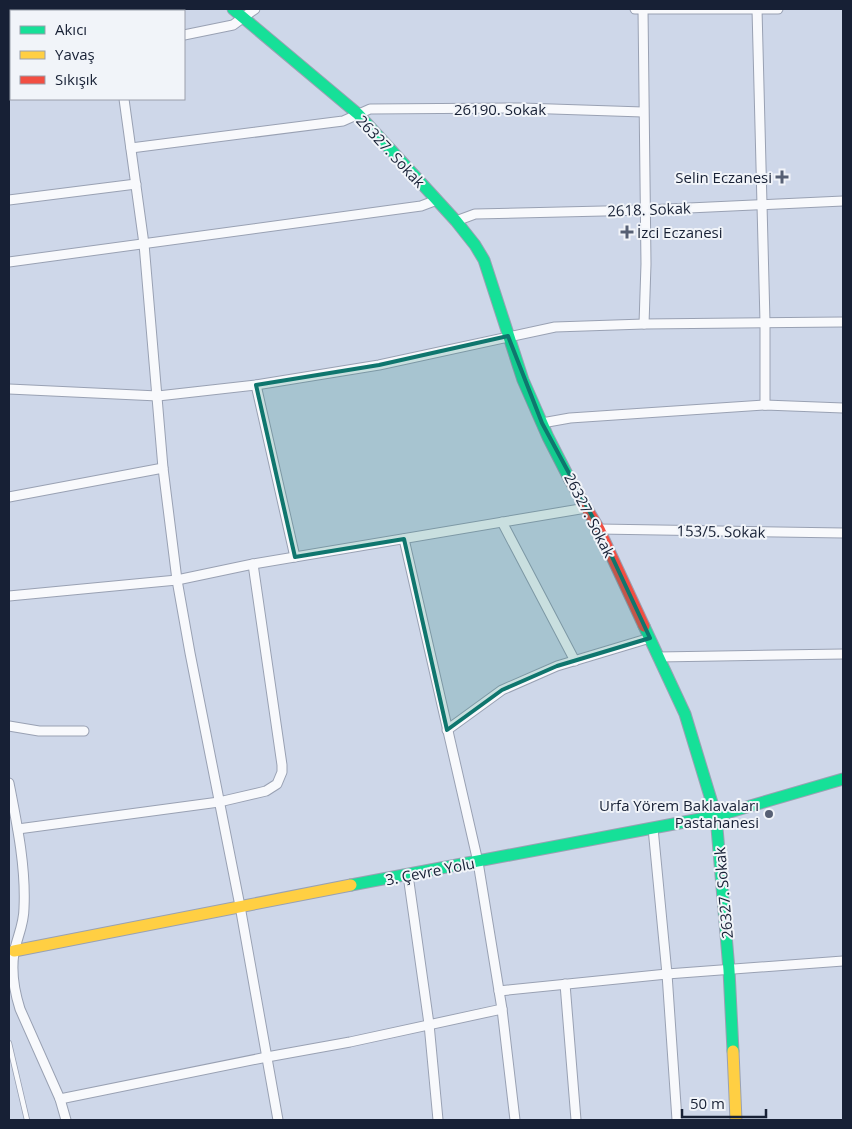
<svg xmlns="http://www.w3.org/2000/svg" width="852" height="1129" viewBox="0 0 852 1129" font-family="'Open Sans',sans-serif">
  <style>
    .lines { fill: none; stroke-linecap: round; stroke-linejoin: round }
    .lane-casing { stroke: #99a1b3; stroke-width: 6 }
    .street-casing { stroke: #99a1b3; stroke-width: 11 }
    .fast-casing { stroke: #99a1b3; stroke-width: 13 }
    .slow-casing { stroke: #99a1b3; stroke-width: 13 }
    .jam-casing { stroke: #99a1b3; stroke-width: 13 }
    .lane { stroke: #f8f9fc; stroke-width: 4.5 }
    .street { stroke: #f8f9fc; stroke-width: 9 }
    .fast { stroke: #16e098; stroke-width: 11 }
    .slow { stroke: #ffcf43; stroke-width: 11 }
    .jam { stroke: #f24e42; stroke-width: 11 }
    .marked { fill: #0f766e; fill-opacity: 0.2; stroke: #0f766e; stroke-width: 4; stroke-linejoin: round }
    .poi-dot { fill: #576074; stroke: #f1f4f9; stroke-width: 2 }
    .labels { text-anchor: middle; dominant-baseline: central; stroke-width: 4; stroke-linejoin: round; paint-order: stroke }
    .street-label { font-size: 15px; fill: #172035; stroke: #f1f4f9 }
    .poi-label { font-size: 15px; fill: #172035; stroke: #f1f4f9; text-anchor: end }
  </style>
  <rect width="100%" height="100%" fill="#ced7e9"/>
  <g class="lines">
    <!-- lane casing -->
    <g class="lane-casing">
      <polyline id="lane" points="9,1043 27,1120"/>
    </g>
    <!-- street casing -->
    <g class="street-casing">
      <g id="street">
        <polyline points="635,9 778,9"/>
        <polyline points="643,9 646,264 644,324"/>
        <polyline points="757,9 765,322 765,405"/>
        <polyline points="184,35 233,25 255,9"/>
        <polyline points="9,70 11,70"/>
        <polyline points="124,99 144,244 163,468 177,580 190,653 240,906 278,1120"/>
        <polyline points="131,148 343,121 370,109 522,108 643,112"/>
        <polyline points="9,200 136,184"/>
        <polyline points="456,221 475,214 646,210 843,201"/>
        <polyline points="9,262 421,206 437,200"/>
        <polyline points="256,385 295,557"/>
        <polyline points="9,389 158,396 256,385 379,365 555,327 644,324 843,322"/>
        <polyline points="542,423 570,418 765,405 843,408"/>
        <polyline points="9,497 163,468"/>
        <polyline points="502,522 575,661"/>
        <polyline points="599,529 843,533"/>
        <polyline points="404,539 478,862 502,1009 515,1120"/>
        <polyline points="9,596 177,580 253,564 586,508"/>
        <polyline points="658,657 843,654"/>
        <polyline points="9,726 39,731 84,731"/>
        <polyline points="447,730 502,690 557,666 650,638"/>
        <path d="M9,783c8,41 17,84 15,125 0,17 -7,29 -10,45 -3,19 0,37 6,56l40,90 6,21"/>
        <polyline points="653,828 667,974 677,1120"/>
        <polyline points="18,829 219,802 266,791 277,784 282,772 282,765 253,564"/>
        <polyline points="408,875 429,1024 438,1120"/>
        <polyline points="565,984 576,1120"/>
        <polyline points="499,991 667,974 843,961"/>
        <polyline points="60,1099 267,1057 350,1042 502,1009"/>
      </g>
    </g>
    <!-- fast casing -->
    <g class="fast-casing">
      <g id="fast">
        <polyline points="233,9 358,114 456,221 475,245 484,260 523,380 548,437 570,480"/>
        <polyline points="644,626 685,714 716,816 729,970 733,1051"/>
        <polyline points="351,885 716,816 843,779"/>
      </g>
    </g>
    <!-- slow casing -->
    <g class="slow-casing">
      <g id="slow">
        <polyline points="14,951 351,885"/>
        <polyline points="733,1051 736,1120"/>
      </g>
    </g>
    <!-- jam casing -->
    <g class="jam-casing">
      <polyline id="jam" points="570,480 599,529 644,626"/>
    </g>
    <!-- lane -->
    <use href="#lane" class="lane"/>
    <!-- street -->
    <use href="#street" class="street"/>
    <!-- fast -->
    <use href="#fast" class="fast"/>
    <!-- slow -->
    <use href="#slow" class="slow"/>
    <!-- jam -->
    <use href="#jam" class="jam"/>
  </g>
  <!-- marked area -->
  <path class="marked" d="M508,336l34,87 57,106 51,109 -93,28 -55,24 -55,40 -43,-191 -109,18 -39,-172 123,-20z"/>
  <!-- markers -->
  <g class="poi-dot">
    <path d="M779.5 169.5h5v5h5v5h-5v5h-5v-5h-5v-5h5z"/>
    <path d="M624.5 224.5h5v5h5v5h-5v5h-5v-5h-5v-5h5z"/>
    <circle cx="769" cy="814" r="5"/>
  </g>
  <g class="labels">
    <!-- street labels -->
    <g class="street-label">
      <text x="500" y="109">26190. Sokak</text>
      <text transform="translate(391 151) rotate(47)">26327. Sokak</text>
      <text transform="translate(649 209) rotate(-2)">2618. Sokak</text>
      <text transform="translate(590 515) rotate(63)">26327. Sokak</text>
      <text transform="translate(721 531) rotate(1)">153/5. Sokak</text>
      <text transform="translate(430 871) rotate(-11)">3. Çevre Yolu</text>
      <text transform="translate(723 893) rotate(-95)">26327. Sokak</text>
    </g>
    <!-- poi labels -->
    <g class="poi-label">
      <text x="772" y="177">Selin Eczanesi</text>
      <text x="637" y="232" text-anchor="start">İzci Eczanesi</text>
      <text x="759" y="805">Urfa Yörem Baklavaları<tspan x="759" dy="17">Pastahanesi</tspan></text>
    </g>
  </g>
  <!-- border -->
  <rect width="852" height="1129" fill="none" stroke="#172035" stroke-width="20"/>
  <!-- legend -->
  <rect x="10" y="10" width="175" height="90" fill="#f1f4f9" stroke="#9a9fab"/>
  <rect x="20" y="26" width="25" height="8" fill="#16e098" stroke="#9a9fab"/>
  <text x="55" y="35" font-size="15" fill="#172035">Akıcı</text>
  <rect x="20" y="51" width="25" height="8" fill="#ffcf43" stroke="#9a9fab"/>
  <text x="55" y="60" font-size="15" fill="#172035">Yavaş</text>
  <rect x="20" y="76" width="25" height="8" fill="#f24e42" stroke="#9a9fab"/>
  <text x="55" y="85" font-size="15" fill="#172035">Sıkışık</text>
  <!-- scale -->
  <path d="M682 1109v8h84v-8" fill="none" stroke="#172035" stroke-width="2.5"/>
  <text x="690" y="1109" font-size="15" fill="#172035" stroke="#f1f4f9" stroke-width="4" paint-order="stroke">50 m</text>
</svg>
